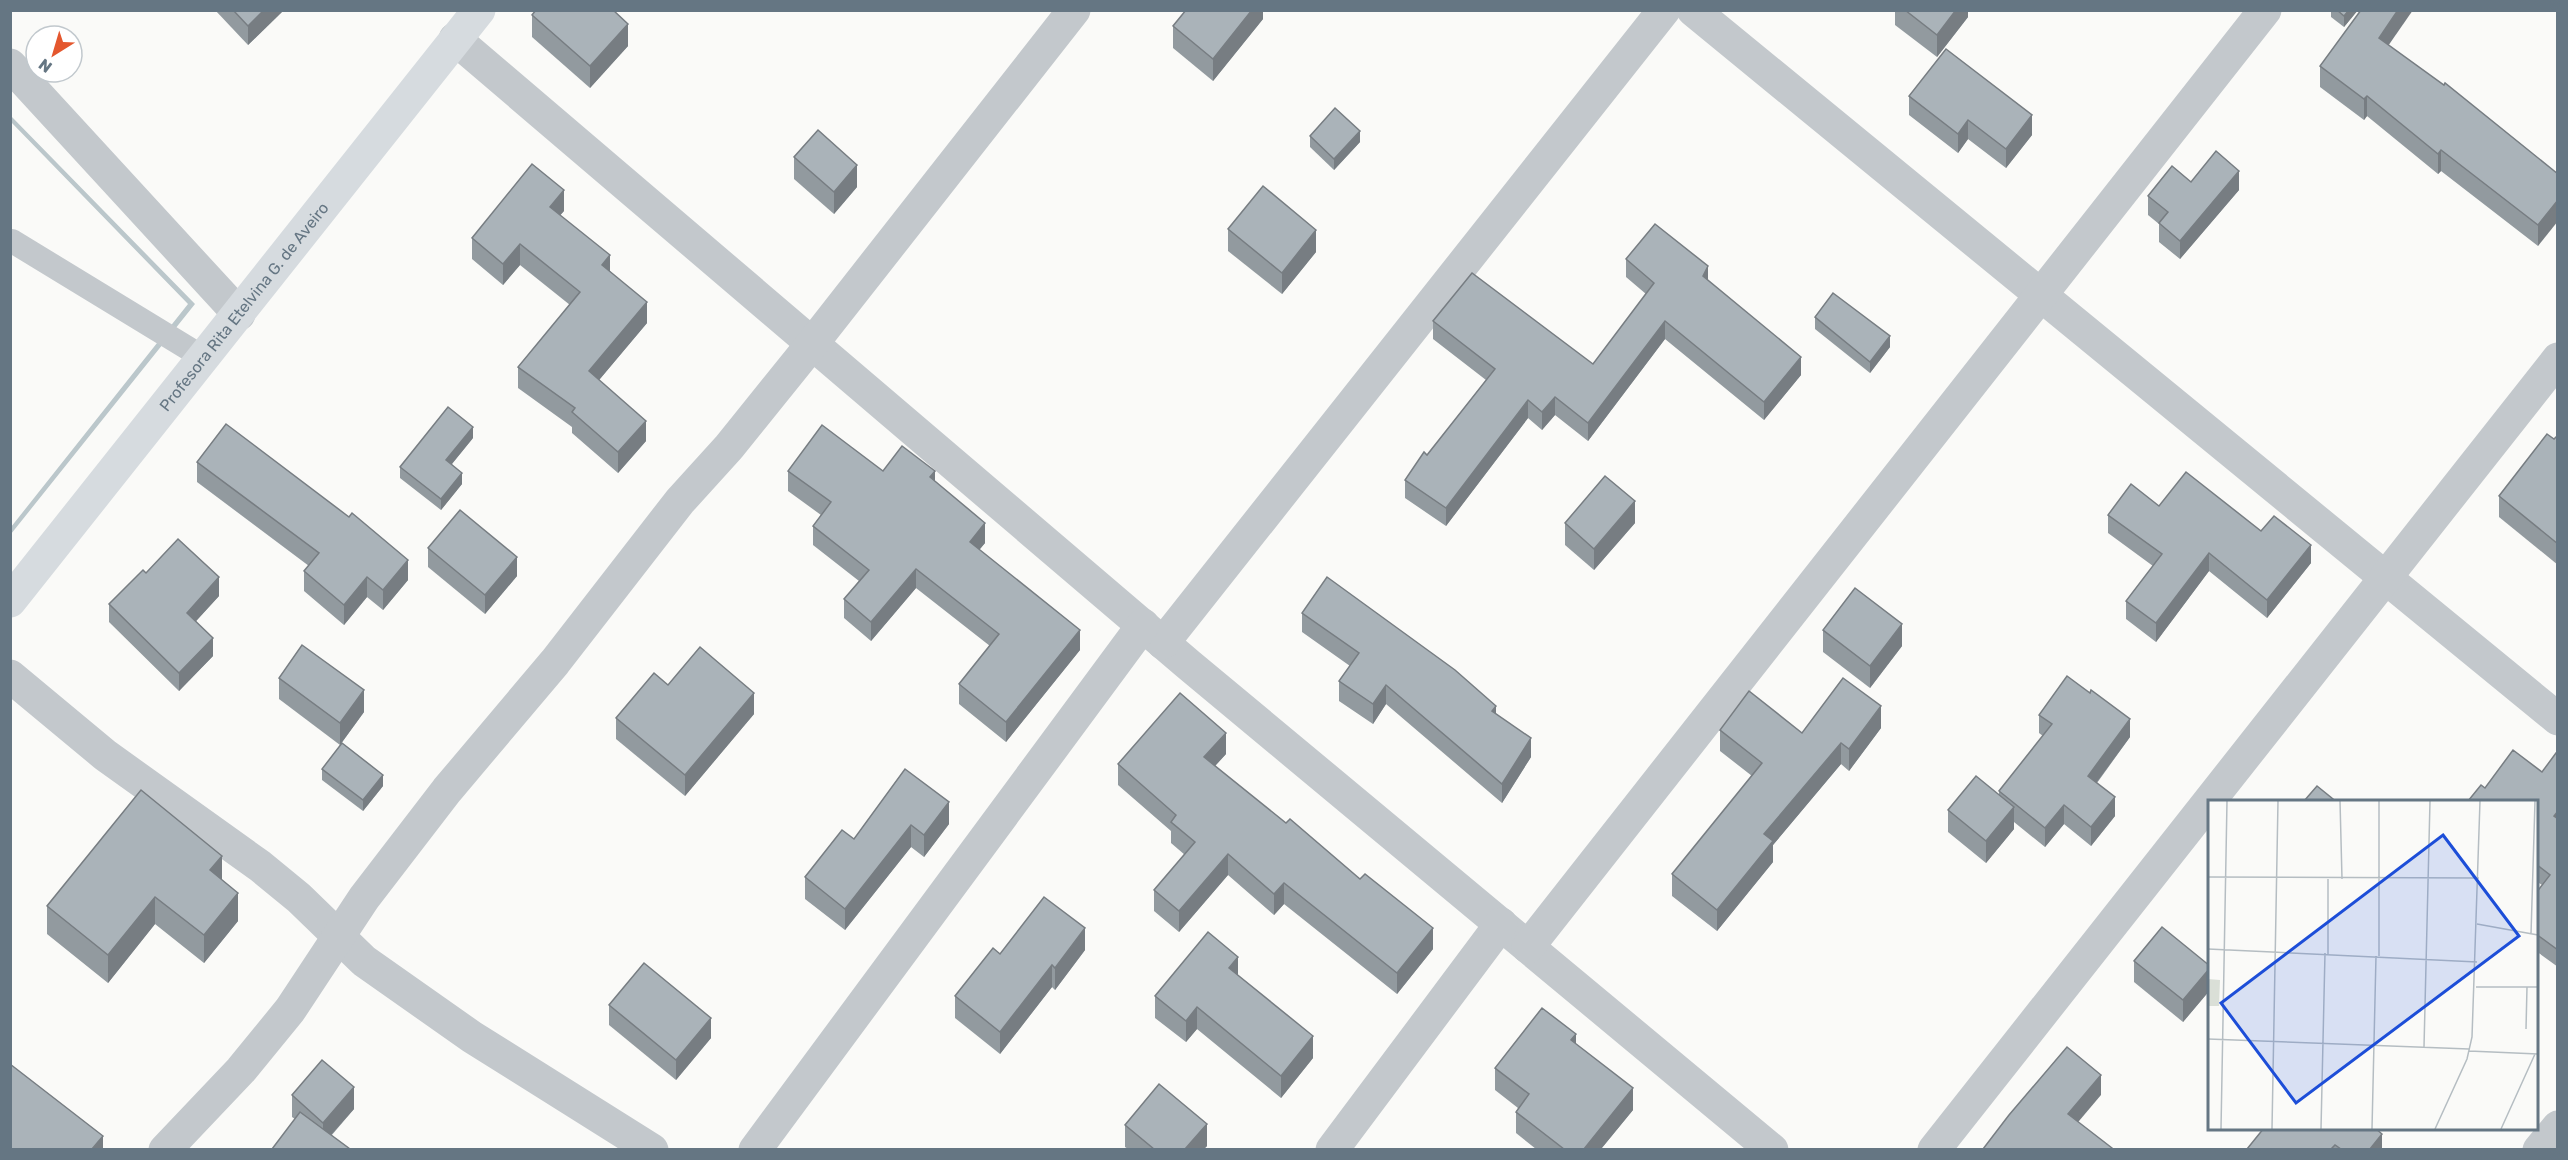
<svg xmlns="http://www.w3.org/2000/svg" width="2568" height="1160" viewBox="0 0 2568 1160" font-family="Rubik,sans-serif">
  <style>
    .water { fill: #bbc7cb }
    .lines { fill: none; stroke-linecap: round; stroke-linejoin: round }
    .lane { stroke: #c3c8cc; stroke-width: 24 }
    .street { stroke: #c3c8cc; stroke-width: 33 }
    .secondary { stroke: #d6dbdf; stroke-width: 33 }
    .wall { fill: #929a9f }
    .shaded-wall { fill: #777d82 }
    .building { fill: #aab3b9; stroke: #777d82; stroke-width: 1.5 }
    .labels { text-anchor: middle; dominant-baseline: central; stroke-width: 6; stroke-linejoin: round; paint-order: stroke }
    .street-label { font-size: 16px; fill: #657683; stroke: #fff }
    .inset-road { fill: none; stroke: #b5bdc2; stroke-width: 1.5 }
    .view { fill: #1d4ed8; fill-opacity: 0.15; stroke: #1d4ed8; stroke-width: 3 }
    .inset-edge { fill: none; stroke: #657683; stroke-width: 3 }
  </style>
  <rect width="100%" height="100%" fill="#fafaf8"/>
  <!-- water -->
  <polygon class="water" points="11,116 195,304 11,534 11,527 188,304 11,122"/>
  <g class="lines">
    <!-- lane -->
    <polyline class="lane" points="12,241 204,358"/>
    <!-- street -->
    <g class="street">
      <polyline points="1693,10 2558,719"/>
      <polyline points="455,39 1189,665 1772,1150"/>
      <polyline points="10,65 239,314"/>
      <polyline points="1163,643 1664,10"/>
      <polyline points="10,676 105,755 260,866 299,898 364,961 472,1037 652,1150"/>
      <polyline points="1528,947 2265,10"/>
      <polyline points="165,1150 241,1070 290,1010 364,898 447,790 555,662 680,501 729,447 812,344 1074,10"/>
      <polyline points="755,1150 1143,625"/>
      <polyline points="1332,1150 1501,924"/>
      <polyline points="1934,1150 2558,359"/>
      <polyline points="2539,1150 2558,1127"/>
    </g>
    <!-- secondary -->
    <path class="secondary" id="s1" d="M10,601l469,-591"/>
  </g>
  <!-- wall -->
  <g class="wall">
    <polygon points="215,10 284,10 248,45"/>
    <polygon points="1263,10 1263,19 1213,81 1173,48 1173,26"/>
    <polygon points="1895,10 1968,10 1968,17 1937,57 1895,25"/>
    <polygon points="2331,10 2358,10 2344,27 2331,17"/>
    <polygon points="532,15 628,46 590,88 532,37"/>
    <polygon points="2320,66 2558,174 2538,246 2441,171 2438,174 2367,116 2364,120 2320,87"/>
    <polygon points="1909,96 2032,135 2006,168 1968,139 1958,153 1909,115"/>
    <polygon points="1310,136 1360,142 1334,170 1310,147"/>
    <polygon points="794,157 857,187 834,214 794,179"/>
    <polygon points="2191,182 2239,190 2180,259 2159,242 2159,224 2148,215 2148,196"/>
    <polygon points="564,211 560,215 610,271 647,323 599,380 646,441 618,473 572,433 572,427 518,388 518,367 570,305 520,265 503,285 472,259 472,238"/>
    <polygon points="1228,229 1316,252 1282,294 1228,251"/>
    <polygon points="1626,259 1708,280 1801,375 1764,420 1665,339 1588,441 1555,415 1542,430 1528,418 1446,526 1405,498 1405,480 1427,455 1486,380 1433,339 1433,321 1593,364 1646,294 1626,277"/>
    <polygon points="1815,317 1890,347 1870,373 1815,329"/>
    <polygon points="2558,435 2558,565 2499,517 2499,496"/>
    <polygon points="473,438 452,464 462,484 441,510 400,478 400,467"/>
    <polygon points="197,462 408,580 383,610 367,597 344,625 304,591 304,571 309,566 197,482"/>
    <polygon points="788,471 883,471 935,481 985,543 979,550 1080,650 1006,742 959,704 959,684 990,646 916,588 871,641 844,618 844,599 859,581 813,545 813,526 821,515 788,491"/>
    <polygon points="2159,506 2261,531 2311,563 2267,618 2209,571 2156,642 2126,619 2126,601 2153,566 2108,533 2108,515"/>
    <polygon points="1565,523 1635,523 1594,570 1565,545"/>
    <polygon points="428,548 517,576 485,614 428,567"/>
    <polygon points="146,573 219,596 196,621 213,656 179,691 109,622 109,604"/>
    <polygon points="1302,613 1496,714 1531,757 1502,803 1386,704 1373,724 1339,701 1339,681 1350,666 1302,632"/>
    <polygon points="1823,630 1902,646 1870,688 1823,652"/>
    <polygon points="279,678 364,712 340,745 279,699"/>
    <polygon points="668,685 754,714 685,796 616,739 616,718"/>
    <polygon points="2039,715 2130,737 2097,783 2115,816 2091,846 2064,824 2045,847 2014,822 2014,829 1986,863 1948,832 1948,810 1999,795 1999,791 2043,736 2039,733"/>
    <polygon points="1881,728 1849,771 1841,764 1773,845 1773,862 1717,931 1672,896 1672,874 1752,776 1720,751 1720,730 1802,733"/>
    <polygon points="1226,754 1215,766 1433,949 1397,994 1284,904 1274,915 1228,875 1179,932 1154,911 1154,890 1185,855 1171,843 1171,831 1118,785 1118,764"/>
    <polygon points="2558,754 2558,967 2536,951 2536,893 2542,885 2536,881 2536,801 2485,788 2542,772"/>
    <polygon points="322,769 383,786 363,811 322,780"/>
    <polygon points="905,769 949,824 924,857 911,847 845,930 805,899 805,877 854,839"/>
    <polygon points="222,880 238,921 204,963 155,924 108,983 47,934 47,906"/>
    <polygon points="1085,950 1055,990 1052,987 1000,1054 955,1018 955,996 1000,954"/>
    <polygon points="2134,961 2210,966 2210,990 2183,1022 2134,982"/>
    <polygon points="1238,976 1313,1058 1281,1098 1197,1029 1186,1042 1155,1018 1155,996"/>
    <polygon points="609,1005 711,1038 676,1080 609,1025"/>
    <polygon points="1495,1068 1633,1110 1601,1149 1536,1149 1516,1133 1516,1112 1518,1108 1495,1090"/>
    <polygon points="292,1095 354,1109 331,1136 295,1119 292,1117"/>
    <polygon points="1125,1125 1207,1146 1204,1149 1128,1149 1125,1147"/>
    <polygon points="2260,1128 2375,1128 2382,1149 2247,1149 2263,1130"/>
  </g>
  <!-- shaded-wall -->
  <g class="shaded-wall">
    <polygon points="264,10 284,10 248,45 248,26"/>
    <polygon points="1252,10 1263,10 1263,19 1213,81 1213,59"/>
    <polygon points="1956,10 1968,10 1968,17 1937,57 1937,35"/>
    <polygon points="2349,10 2358,10 2344,27 2344,16"/>
    <polygon points="2398,10 2413,10 2379,59 2379,38"/>
    <polygon points="628,24 628,46 590,88 590,66"/>
    <polygon points="2367,96 2367,116 2364,120 2364,99"/>
    <polygon points="2032,115 2032,135 2006,168 2006,149"/>
    <polygon points="1968,120 1968,139 1958,153 1958,134"/>
    <polygon points="1360,131 1360,142 1334,170 1334,159"/>
    <polygon points="2441,150 2441,171 2438,174 2438,154"/>
    <polygon points="857,165 857,187 834,214 834,192"/>
    <polygon points="2239,171 2239,190 2180,259 2180,241"/>
    <polygon points="564,190 564,211 550,227 550,207"/>
    <polygon points="2558,200 2558,221 2538,246 2538,225"/>
    <polygon points="1316,230 1316,252 1282,294 1282,273"/>
    <polygon points="520,244 520,265 503,285 503,264"/>
    <polygon points="610,255 610,275 602,265"/>
    <polygon points="1708,266 1708,284 1703,276"/>
    <polygon points="647,302 647,323 589,392 589,371"/>
    <polygon points="1665,321 1665,339 1588,441 1588,423"/>
    <polygon points="1890,336 1890,347 1870,373 1870,362"/>
    <polygon points="1801,357 1801,375 1764,420 1764,402"/>
    <polygon points="1555,397 1555,415 1542,430 1542,412"/>
    <polygon points="1528,400 1528,418 1446,526 1446,508"/>
    <polygon points="646,421 646,441 618,473 618,452"/>
    <polygon points="473,427 473,438 446,471 446,460"/>
    <polygon points="935,471 935,490 930,477"/>
    <polygon points="462,473 462,484 441,510 441,499"/>
    <polygon points="1635,501 1635,523 1594,570 1594,549"/>
    <polygon points="985,523 985,543 970,561 970,542"/>
    <polygon points="2311,545 2311,563 2267,618 2267,600"/>
    <polygon points="2209,553 2209,571 2156,642 2156,623"/>
    <polygon points="517,557 517,576 485,614 485,595"/>
    <polygon points="408,560 408,580 383,610 383,590"/>
    <polygon points="916,569 916,588 871,641 871,622"/>
    <polygon points="219,577 219,596 187,631 187,613"/>
    <polygon points="367,577 367,597 344,625 344,605"/>
    <polygon points="1902,624 1902,646 1870,688 1870,666"/>
    <polygon points="1080,630 1080,650 1006,742 1006,722"/>
    <polygon points="213,638 213,656 179,691 179,673"/>
    <polygon points="1386,685 1386,704 1373,724 1373,704"/>
    <polygon points="364,690 364,712 340,745 340,723"/>
    <polygon points="754,693 754,714 685,796 685,775"/>
    <polygon points="1496,706 1496,725 1492,711"/>
    <polygon points="1881,706 1881,728 1849,771 1849,749"/>
    <polygon points="2130,719 2130,737 2088,794 2088,776"/>
    <polygon points="1226,733 1226,754 1204,778 1204,757"/>
    <polygon points="1531,738 1531,757 1502,803 1502,784"/>
    <polygon points="1841,743 1841,764 1773,845 1773,862 1717,931 1717,910 1764,834"/>
    <polygon points="383,775 383,786 363,811 363,800"/>
    <polygon points="2115,797 2115,816 2091,846 2091,827"/>
    <polygon points="949,802 949,824 924,857 924,835"/>
    <polygon points="2064,805 2064,824 2045,847 2045,828"/>
    <polygon points="2014,807 2014,829 1986,863 1986,841"/>
    <polygon points="2558,811 2558,828 2554,816"/>
    <polygon points="911,825 911,847 845,930 845,909"/>
    <polygon points="1228,854 1228,875 1179,932 1179,911"/>
    <polygon points="222,856 222,884 210,870"/>
    <polygon points="1284,883 1284,904 1274,915 1274,894"/>
    <polygon points="238,893 238,921 204,963 204,935"/>
    <polygon points="155,897 155,924 108,983 108,955"/>
    <polygon points="1085,928 1085,950 1055,990 1055,968"/>
    <polygon points="1433,928 1433,949 1397,994 1397,973"/>
    <polygon points="1238,957 1238,979 1229,968"/>
    <polygon points="1052,965 1052,987 1000,1054 1000,1032"/>
    <polygon points="2210,968 2210,990 2183,1022 2183,1000"/>
    <polygon points="1197,1007 1197,1029 1186,1042 1186,1021"/>
    <polygon points="711,1018 711,1038 676,1080 676,1060"/>
    <polygon points="1576,1034 1576,1056 1571,1040"/>
    <polygon points="1313,1036 1313,1058 1281,1098 1281,1076"/>
    <polygon points="2101,1075 2101,1095 2068,1134 2068,1114"/>
    <polygon points="354,1087 354,1109 323,1144 323,1123"/>
    <polygon points="1633,1088 1633,1110 1601,1149 1584,1149"/>
    <polygon points="1207,1124 1207,1146 1204,1149 1185,1149"/>
    <polygon points="2382,1134 2382,1149 2370,1149"/>
    <polygon points="103,1136 103,1149 92,1149"/>
  </g>
  <!-- building -->
  <g class="building">
    <polygon points="233,10 264,10 248,26"/>
    <polygon points="536,10 613,10 628,24 590,66 532,15"/>
    <polygon points="1186,10 1252,10 1213,59 1173,26"/>
    <polygon points="1905,10 1956,10 1937,35"/>
    <polygon points="2337,10 2349,10 2344,16"/>
    <polygon points="2361,10 2398,10 2379,38 2444,85 2445,83 2558,174 2558,200 2538,225 2441,150 2438,154 2367,96 2364,99 2320,66"/>
    <polygon points="1946,49 2032,115 2006,149 1968,120 1958,134 1909,96"/>
    <polygon points="1335,108 1360,131 1334,159 1310,136"/>
    <polygon points="818,130 857,165 834,192 794,157"/>
    <polygon points="2216,151 2239,171 2180,241 2159,223 2168,212 2148,196 2172,166 2191,182"/>
    <polygon points="532,164 564,190 550,207 610,255 602,265 647,302 589,371 646,421 618,452 572,412 575,408 518,367 580,292 520,244 503,264 472,238"/>
    <polygon points="1263,186 1316,230 1282,273 1228,229"/>
    <polygon points="1655,224 1708,266 1703,276 1801,357 1764,402 1665,321 1588,423 1555,397 1542,412 1528,400 1446,508 1405,480 1424,452 1427,455 1495,369 1433,321 1472,273 1593,364 1654,283 1626,259"/>
    <polygon points="1833,293 1890,336 1870,362 1815,317"/>
    <polygon points="448,407 473,427 446,460 462,473 441,499 400,467"/>
    <polygon points="226,424 349,517 352,513 408,560 383,590 367,577 344,605 304,571 319,553 197,462"/>
    <polygon points="822,425 883,471 902,446 935,471 930,477 985,523 970,542 1080,630 1006,722 959,684 999,634 916,569 871,622 844,599 869,570 813,526 831,502 788,471"/>
    <polygon points="2547,434 2554,439 2558,435 2558,544 2499,496"/>
    <polygon points="2186,472 2261,531 2274,516 2311,545 2267,600 2209,553 2156,623 2126,601 2162,554 2108,515 2131,484 2159,506"/>
    <polygon points="1605,476 1635,501 1594,549 1565,523"/>
    <polygon points="460,510 517,557 485,595 428,548"/>
    <polygon points="178,539 219,577 187,613 213,638 179,673 109,604 143,570 146,573"/>
    <polygon points="1327,577 1455,670 1496,706 1492,711 1531,738 1502,784 1386,685 1373,704 1339,681 1359,653 1302,613"/>
    <polygon points="1855,588 1902,624 1870,666 1823,630"/>
    <polygon points="302,645 364,690 340,723 279,678"/>
    <polygon points="700,647 754,693 685,775 616,718 654,673 668,685"/>
    <polygon points="2067,676 2090,693 2091,690 2130,719 2088,776 2115,797 2091,827 2064,805 2045,828 1999,791 2052,724 2039,715"/>
    <polygon points="1843,678 1881,706 1849,749 1841,743 1764,834 1773,841 1717,910 1672,874 1762,763 1720,730 1749,691 1802,733"/>
    <polygon points="1180,693 1226,733 1204,757 1286,823 1290,819 1360,879 1365,874 1433,928 1397,973 1284,883 1274,894 1228,854 1179,911 1154,890 1195,842 1171,822 1176,815 1118,764"/>
    <polygon points="342,743 383,775 363,800 322,769"/>
    <polygon points="2513,750 2542,772 2556,753 2558,754 2558,811 2554,816 2558,819 2558,950 2536,934 2536,893 2550,875 2536,864 2536,801 2468,801 2481,785 2485,788"/>
    <polygon points="905,769 949,802 924,835 911,825 845,909 805,877 842,830 854,839"/>
    <polygon points="1976,776 2014,807 1986,841 1948,810"/>
    <polygon points="2317,786 2333,799 2332,801 2304,801"/>
    <polygon points="141,790 222,856 210,870 238,893 204,935 155,897 108,955 47,906"/>
    <polygon points="1044,897 1085,928 1055,968 1052,965 1000,1032 955,996 993,948 1000,954"/>
    <polygon points="2162,927 2210,966 2210,968 2183,1000 2134,961"/>
    <polygon points="1208,932 1238,957 1229,968 1313,1036 1281,1076 1197,1007 1186,1021 1155,996"/>
    <polygon points="644,963 711,1018 676,1060 609,1005"/>
    <polygon points="1542,1008 1576,1034 1571,1040 1633,1088 1584,1149 1564,1149 1516,1112 1529,1094 1495,1068"/>
    <polygon points="2067,1047 2101,1075 2068,1114 2112,1148 2111,1149 1983,1149 2009,1115"/>
    <polygon points="322,1060 354,1087 323,1123 292,1095"/>
    <polygon points="10,1064 103,1136 92,1149 10,1149"/>
    <polygon points="1159,1084 1207,1124 1185,1149 1154,1149 1125,1125"/>
    <polygon points="300,1112 350,1149 272,1149"/>
    <polygon points="2264,1128 2375,1128 2382,1134 2370,1149 2341,1149 2335,1145 2331,1149 2247,1149"/>
  </g>
  <g class="labels">
    <!-- street labels -->
    <g class="street-label">
      <text stroke="none"><textPath href="#s1" startOffset="376">Profesora Rita Etelvina G. de Aveiro</textPath></text>
    </g>
  </g>
  <!-- overview -->
  <g transform="translate(2208 800)">
    <rect width="330" height="330" fill="#fafaf8"/>
    <path d="M0,179l12,1 -1,26h-11z" fill="#dadfd7"/>
    <path class="inset-road" d="M132,1l2,78M0,77l271,1M120,79v75M269,124l61,11M323,134l4,-133M0,149l269,13M171,156v-155M268,187h62M318,229l1,-42M0,239l261,10M216,247l6,-246M261,251l69,3M13,329l6,-328M64,329l6,-328M113,329l4,-176M164,329l4,-173M227,329l32,-70 5,-22 8,-236M293,329l34,-75"/>
    <path class="view" d="M235,35l76,101 -223,167 -75,-100z"/>
    <rect width="330" height="330" class="inset-edge"/>
  </g>
  <!-- border -->
  <rect width="2568" height="1160" fill="none" stroke="#657683" stroke-width="24"/>
  <!-- north arrow -->
  <g transform="translate(54 54) rotate(217)"><circle r="28" fill="#ffffff" stroke="#c1c8cd" stroke-width="1.5"/>
  <path d="M0-4.5L10 22L0 15L-10 22Z" fill="#e4572e"/>
  <text y="-9" font-size="16" font-weight="bold" text-anchor="middle" fill="#657683">N</text>
  </g>
</svg>
